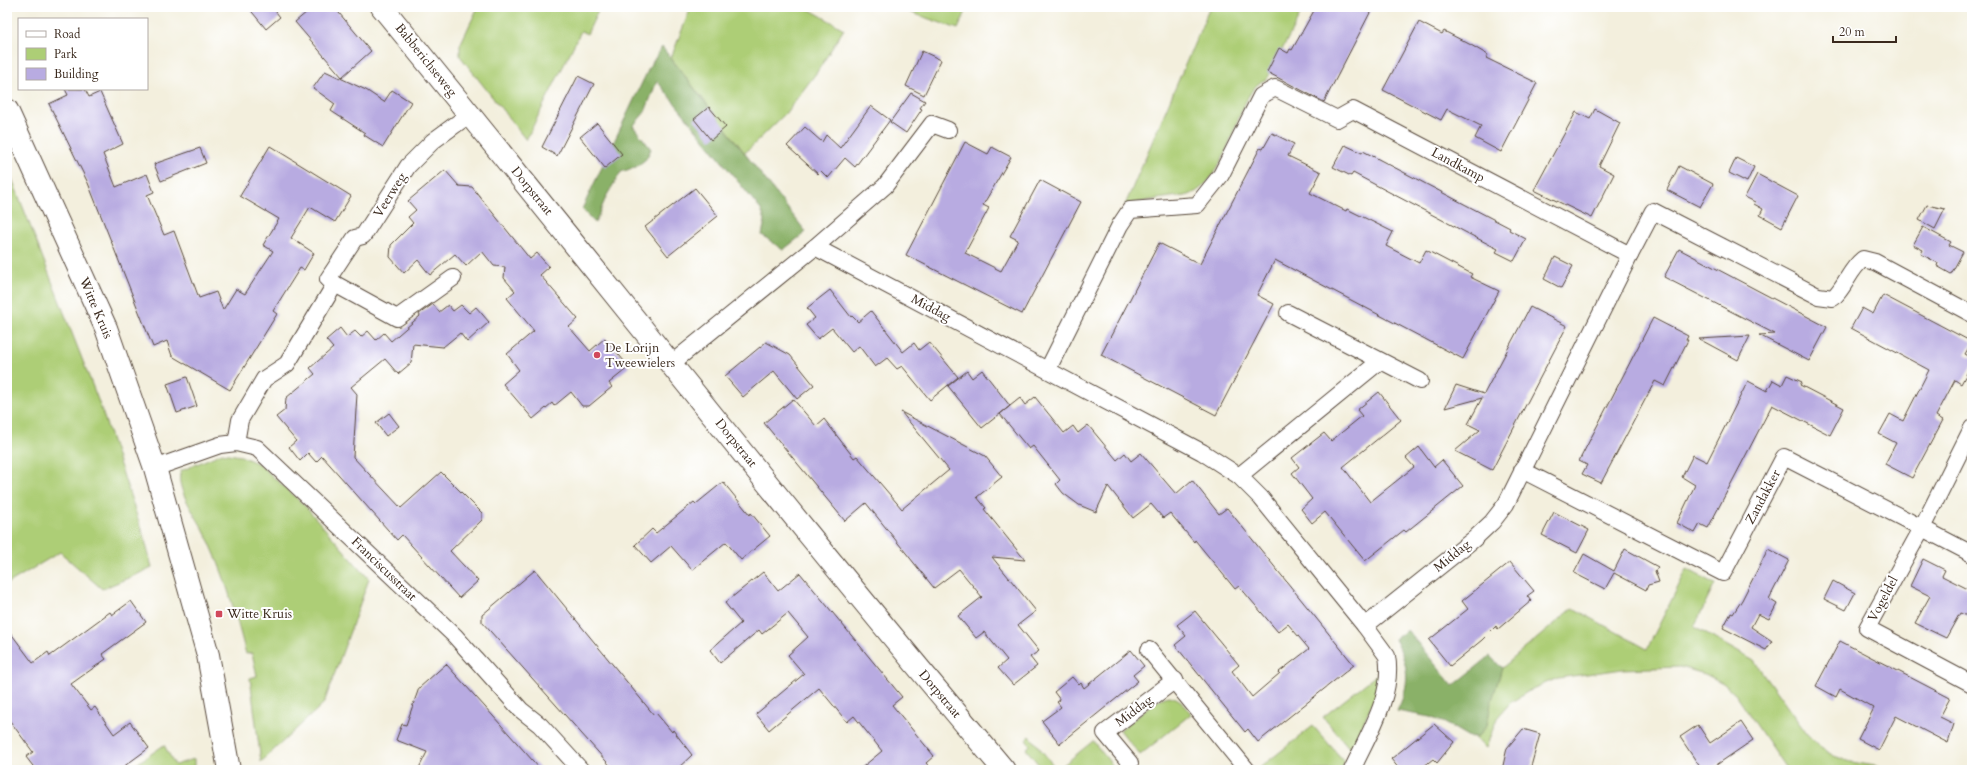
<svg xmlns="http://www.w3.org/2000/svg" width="1979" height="777" viewBox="0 0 1979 777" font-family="Cardo,serif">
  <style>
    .green { fill: #adce76; stroke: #747c4a }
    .forest { fill: #8ab167; stroke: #626e42 }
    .building { fill: #b8abe1 }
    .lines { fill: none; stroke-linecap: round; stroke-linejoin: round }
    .minor-casing { stroke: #57483b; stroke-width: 18 }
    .secondary-casing { stroke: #57483b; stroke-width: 24 }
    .primary-casing { stroke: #57483b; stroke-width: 24 }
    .minor { stroke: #fff; stroke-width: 16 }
    .secondary { stroke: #fff; stroke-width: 22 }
    .primary { stroke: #fff; stroke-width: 22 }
    .poi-dot { fill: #d1495b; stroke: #fff; stroke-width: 1.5 }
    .labels { text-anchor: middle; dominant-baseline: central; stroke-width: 4; stroke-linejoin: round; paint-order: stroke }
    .street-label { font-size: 13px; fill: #3b2a1e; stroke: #fff }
    .poi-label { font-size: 13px; fill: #3b2a1e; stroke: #fff; text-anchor: start }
  </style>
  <rect width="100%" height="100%" fill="#fff"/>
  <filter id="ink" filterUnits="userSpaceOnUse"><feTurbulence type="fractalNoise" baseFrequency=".025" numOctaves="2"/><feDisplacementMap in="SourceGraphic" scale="8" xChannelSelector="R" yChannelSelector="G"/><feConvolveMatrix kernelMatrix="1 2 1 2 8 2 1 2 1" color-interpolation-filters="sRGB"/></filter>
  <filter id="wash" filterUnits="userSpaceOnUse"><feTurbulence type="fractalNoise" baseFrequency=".012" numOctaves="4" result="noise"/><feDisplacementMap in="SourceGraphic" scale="16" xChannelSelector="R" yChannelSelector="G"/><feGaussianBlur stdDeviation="0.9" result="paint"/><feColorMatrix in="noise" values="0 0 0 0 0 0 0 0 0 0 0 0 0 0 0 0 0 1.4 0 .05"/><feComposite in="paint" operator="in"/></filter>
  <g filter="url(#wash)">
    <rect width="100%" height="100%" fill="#f3efdd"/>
    <!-- green -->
    <g class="green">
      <polygon points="478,7 600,7 587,34 581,31 526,140 460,56 460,45"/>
      <polygon points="691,7 805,7 844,29 817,72 785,114 745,153 671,58"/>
      <polygon points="895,7 968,7 958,29"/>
      <path d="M1210,7h94l-37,72c-32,8 -34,100 -78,116 -6,2 -12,1 -18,2 -16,2 -31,5 -46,8z"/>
      <polygon points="7,166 100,405 145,540 152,568 102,589 60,552 7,584"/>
      <path d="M222,453l19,3 18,8 46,42 64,73 -45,124 -63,59 -11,-84 7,-2 -5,-23 -6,1c-11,-42 -23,-87 -43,-125 -8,-15 -29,-43 -22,-58z"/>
      <polygon points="1687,569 1715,584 1694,627 1754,661 1807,734 1821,748 1834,756 1851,762 1899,770 1787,770 1736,695 1723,683 1705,674 1680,667 1623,669 1558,678 1532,689 1510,703 1497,718 1486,748 1473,737 1478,736 1487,725 1491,703 1502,668 1573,608 1647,649"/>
      <polygon points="1380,672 1381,682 1377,692 1351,750 1323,717"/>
      <path d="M1168,696c12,1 17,9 23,18l-51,41 -20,-25 40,-31z"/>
      <polygon points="1313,726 1344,761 1340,770 1257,770"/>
      <polygon points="1030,736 1057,770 1043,770 1026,749 1030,745 1026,740"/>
      <polygon points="1093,741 1116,770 1065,770 1062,766"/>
      <polygon points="164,745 175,765 194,759 194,770 128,770"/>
    </g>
    <!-- forest -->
    <g class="forest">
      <polygon points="662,47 806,232 783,250 762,235 765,220 761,210 657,81 645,112 633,126 651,149 646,159 636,167 621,172 607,195 595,223 582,209 649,68"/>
      <path d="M1407,630l46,56 37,-30 12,12 -11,35 -4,22 -9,11 -9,1 -24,-14 -15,-6 -33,-6c14,-28 12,-45 -2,-72z"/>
    </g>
    <g id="blocks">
      <!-- building -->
      <g class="building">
        <polygon points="248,7 272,7 280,17 266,29"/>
        <polygon points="313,7 334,7 371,51 342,77 295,22"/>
        <polygon points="1316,7 1373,7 1324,102 1267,72 1279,48 1288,53 1290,49 1292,50"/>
        <polygon points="1419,22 1442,34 1444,31 1471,45 1488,55 1486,58 1537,83 1501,152 1475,138 1481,126 1447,109 1441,120 1383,90"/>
        <polygon points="922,51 941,60 924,95 906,86"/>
        <polygon points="325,71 366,90 384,102 392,90 411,102 383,147 364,135 365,133 331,111 335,104 313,88"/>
        <polygon points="578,76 594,84 557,156 542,147"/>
        <polygon points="65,89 85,89 89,97 100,92 123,144 103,154 116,187 147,174 154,192 147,195 164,235 174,231 199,298 216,292 223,310 236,289 245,294 273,251 263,245 279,219 240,196 270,146 351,196 335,222 310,207 291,238 314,253 304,270 300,268 273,311 277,314 230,390 172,356 167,341 153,347 88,183 49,104 68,95"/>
        <polygon points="911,93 925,101 920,108 922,109 906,133 890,122"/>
        <polygon points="871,106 890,120 855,167 845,158 828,178 821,171 818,174 787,146 805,127 822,142 826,135 840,148"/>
        <polygon points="709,107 726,127 711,140 694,119"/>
        <polygon points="1595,109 1620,123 1599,166 1614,174 1592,218 1534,190 1576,112 1590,119"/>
        <polygon points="597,123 622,154 605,168 580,137"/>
        <polygon points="1272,133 1294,144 1288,156 1321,172 1310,193 1346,211 1347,209 1393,232 1386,246 1419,263 1426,250 1472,274 1470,277 1499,291 1463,359 1275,260 1257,295 1274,304 1216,415 1101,355 1159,243 1200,264 1260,148 1263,149"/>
        <polygon points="965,142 988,154 992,147 1011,157 983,205 989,208 965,253 1001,271 1018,240 1010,236 1040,180 1081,202 1022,314 906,255"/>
        <polygon points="1345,145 1362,153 1363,151 1510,228 1509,230 1526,239 1514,261 1496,252 1498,249 1465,232 1353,173 1351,176 1333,167"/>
        <polygon points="200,148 206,163 161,181 154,164"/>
        <polygon points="1736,158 1754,167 1747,182 1729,173"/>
        <polygon points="1679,166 1713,184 1700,207 1667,190"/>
        <polygon points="445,170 459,186 472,187 530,259 537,253 549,267 540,275 578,319 569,327 590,351 605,338 629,367 609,383 612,387 589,406 582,406 571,392 554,406 552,403 533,419 503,384 519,370 507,354 534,331 507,298 515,291 504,278 505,267 494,266 482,251 466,266 455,254 430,275 418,260 404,273 390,257 391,245 413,223 408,217 416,210 408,201"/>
        <polygon points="1757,174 1798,196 1782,227 1760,215 1763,209 1754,204 1755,202 1745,197"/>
        <polygon points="695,188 718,216 668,256 645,227"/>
        <polygon points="1927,205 1945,209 1935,229 1919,220"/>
        <polygon points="1923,227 1951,242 1949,245 1963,252 1951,274 1937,266 1938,263 1921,254 1923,250 1913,245"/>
        <polygon points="1679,249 1827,327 1809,361 1759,335 1775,334 1664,277"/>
        <polygon points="1555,257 1573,266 1561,288 1544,279"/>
        <polygon points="830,290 851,317 852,316 858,322 871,311 903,352 914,343 919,350 929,342 958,377 930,400 902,366 897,369 887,358 875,367 859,346 852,352 832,328 818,339 806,325 815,318 807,308"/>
        <polygon points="1883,295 1972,342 1965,354 1972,358 1972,364 1961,384 1955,380 1936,416 1943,420 1912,478 1885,464 1896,443 1879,434 1890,414 1903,421 1929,370 1851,328 1862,308 1873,314"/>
        <polygon points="433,304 439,312 448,305 453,311 461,305 469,313 476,307 489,322 467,342 460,333 443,347 413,344 411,363 398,374 385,359 351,387 357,394 353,457 401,508 441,472 482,513 482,520 450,551 478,581 459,598 402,535 397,540 322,456 316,462 308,453 300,461 289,447 296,441 276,417 285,410 286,398 315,374 310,368 333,348 326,340 340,328 347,337 355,331 361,337 368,331 376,340 384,333 391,341 420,316 419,314"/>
        <polygon points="1530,307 1567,326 1492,470 1455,451 1480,430 1468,424 1482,398 1445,408 1456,385 1484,394"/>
        <polygon points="1653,318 1688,336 1686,340 1688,340 1665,386 1655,381 1601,483 1582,474 1587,465 1579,461"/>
        <polygon points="1750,336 1738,360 1699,339"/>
        <polygon points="766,342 790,355 814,385 797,399 774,371 743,397 725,376"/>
        <polygon points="982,370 1010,406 982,428 948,386 967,371 972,378"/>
        <polygon points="1787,375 1802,382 1800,385 1844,408 1830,435 1772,405 1708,528 1700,524 1695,533 1677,523 1695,485 1682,477 1693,455 1707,462 1748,381 1767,391 1773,380 1782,385"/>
        <polygon points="187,377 197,406 177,413 167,384"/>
        <polygon points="1379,392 1401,420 1343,467 1370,502 1414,467 1406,458 1419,447 1434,467 1442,460 1463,486 1406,532 1404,530 1365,561 1325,512 1312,523 1301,509 1312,499 1292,473 1299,467 1292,458 1324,433 1331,441 1362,416 1357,410"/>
        <polygon points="1035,397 1064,433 1073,426 1078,433 1088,425 1117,460 1125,453 1131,461 1141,453 1176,494 1192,480 1219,514 1227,508 1354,665 1258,742 1248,729 1245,732 1175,645 1186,636 1177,625 1195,611 1239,665 1232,671 1252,697 1280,673 1279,672 1309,649 1288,624 1278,632 1239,586 1235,589 1195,540 1194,542 1170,513 1163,518 1151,504 1133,518 1108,486 1096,512 1079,505 1063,493 1056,484 1060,480 1033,446 1029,449 1000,414 1020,398 1025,405"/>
        <polygon points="793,399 816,426 824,419 854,458 857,456 902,509 949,470 901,412 985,456 1002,477 977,497 986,508 984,509 1025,560 992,557 1036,611 1018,625 1039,651 1030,657 1037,666 1013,685 998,668 1007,660 984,632 976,638 958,616 982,597 959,569 934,588 866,503 845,521 764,423"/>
        <polygon points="389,413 399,426 386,436 376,423"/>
        <polygon points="723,482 750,515 751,513 770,536 741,560 726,542 692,570 671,546 651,563 635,545 652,529 656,533 694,502 696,504"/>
        <polygon points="1554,512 1589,530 1577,553 1542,535"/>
        <polygon points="1625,549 1658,567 1655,571 1659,582 1648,585 1646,590 1614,573 1605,589 1574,573 1584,554 1614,571"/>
        <polygon points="1768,549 1789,560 1769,599 1777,604 1769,619 1758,614 1751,627 1772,641 1766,650 1723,628 1731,613 1733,614 1742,600"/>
        <polygon points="1923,559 1945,570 1942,576 1972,591 1972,618 1960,613 1946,638 1915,623 1930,596 1910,586"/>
        <polygon points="1510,562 1534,591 1527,596 1531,601 1498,629 1496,626 1482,640 1450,666 1429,640 1468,609 1462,601"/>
        <polygon points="535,570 654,715 656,713 672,732 673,730 692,755 676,770 614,770 482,622 482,615"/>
        <polygon points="763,572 778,591 800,573 902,697 892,705 934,756 926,763 932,770 859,770 882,751 854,716 847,722 819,688 769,730 756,714 804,674 788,655 808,637 788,613 762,634 759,630 720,663 710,650 741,623 725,603"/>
        <polygon points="1833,581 1855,593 1846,610 1824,599"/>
        <polygon points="131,601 146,622 102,654 106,659 71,684 91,710 95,707 114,734 130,722 149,748 119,770 36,770 26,757 33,752 7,717 7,628 33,663 48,652 50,656 110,612 112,615"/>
        <polygon points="1840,641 1950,698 1940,717 1954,724 1948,743 1896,716 1879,750 1858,739 1874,708 1840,689 1836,697 1816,686"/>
        <polygon points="1131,650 1144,666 1133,675 1138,681 1060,744 1042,721 1061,707 1057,702 1060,700 1054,692 1072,677 1079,685 1081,683 1084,688"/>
        <polygon points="446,664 485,707 541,770 418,770 427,752 396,740 402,724 406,725 419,688"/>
        <polygon points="1741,722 1753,740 1709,770 1702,770 1680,737 1698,725 1710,743"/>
        <polygon points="1434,724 1454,742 1437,763 1433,759 1419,770 1400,770 1391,759"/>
        <polygon points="1523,729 1540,734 1530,770 1502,770 1507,748"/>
      </g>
    </g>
  </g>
  <g filter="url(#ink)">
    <use href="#blocks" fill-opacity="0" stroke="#57483b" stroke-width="1"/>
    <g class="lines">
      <!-- minor casing -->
      <g class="minor-casing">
        <g id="minor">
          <path d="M815,247l387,205 37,24 22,22 104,128 22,30c7,39 -19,79 -35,114"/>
          <path d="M1630,255l23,-44 165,85 15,2c13,-12 16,-28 30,-39l12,3 97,52"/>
          <polyline points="335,284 328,279 355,238 363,236 408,166 433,141 470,114"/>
          <polyline points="1288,313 1420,381"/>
          <polyline points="672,363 815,247 885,186 932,124 948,130"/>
          <polyline points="1048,369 1120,225 1130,210 1197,205 1221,175 1261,96 1275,88 1337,119 1353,110 1630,255 1506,504 1492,522 1474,539 1365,626"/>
          <polyline points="236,443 240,420 264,379 287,364 335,284 397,318 453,278"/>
          <polyline points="155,468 220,445 236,443 257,448 455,636 521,710 540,725 581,770"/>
          <polyline points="1522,470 1723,573 1784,457 1922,528 1972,428"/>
          <polyline points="1239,476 1380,361"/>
          <polyline points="1972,554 1922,528 1867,628 1972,684"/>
          <polyline points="1149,650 1247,770"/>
          <polyline points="1130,763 1105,733 1175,680"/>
        </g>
      </g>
      <!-- secondary casing -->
      <g class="secondary-casing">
        <polyline id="secondary" points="7,110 106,328 155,468 208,655 229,770"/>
      </g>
      <!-- primary casing -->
      <g class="primary-casing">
        <path id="primary" d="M382,7c208,254 410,512 622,763"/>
      </g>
      <!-- minor -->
      <use href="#minor" class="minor"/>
      <!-- secondary -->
      <use href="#secondary" class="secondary"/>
      <!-- primary -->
      <use href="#primary" class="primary"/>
    </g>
  </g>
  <!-- markers -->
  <g class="poi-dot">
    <circle cx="597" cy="355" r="4"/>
    <rect x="215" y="610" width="8" height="8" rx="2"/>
  </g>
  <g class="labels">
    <!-- street labels -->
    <g class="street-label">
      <text transform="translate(426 60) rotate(51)">Babberichseweg</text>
      <text transform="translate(1458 165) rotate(28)">Landkamp</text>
      <text transform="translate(532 191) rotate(51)">Dorpstraat</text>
      <text transform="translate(390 195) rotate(-58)">Veerweg</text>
      <text transform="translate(96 308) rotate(67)">Witte Kruis</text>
      <text transform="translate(931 308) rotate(28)">Middag</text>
      <text transform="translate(736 443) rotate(51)">Dorpstraat</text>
      <text transform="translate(1763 497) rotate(-62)">Zandakker</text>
      <text transform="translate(1452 556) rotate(-39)">Middag</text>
      <text transform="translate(384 569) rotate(44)">Franciscusstraat</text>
      <text transform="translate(1883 599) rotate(-62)">Vogeldel</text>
      <text transform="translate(940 694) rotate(50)">Dorpstraat</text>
      <text transform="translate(1134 711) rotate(-37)">Middag</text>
    </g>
    <!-- poi labels -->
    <g class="poi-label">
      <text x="605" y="348">De Lorijn<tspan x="605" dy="15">Tweewielers</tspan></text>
      <text x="227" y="614">Witte Kruis</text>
    </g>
  </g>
  <!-- margin -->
  <rect width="1979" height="777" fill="none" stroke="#fff" stroke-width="24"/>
  <!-- legend -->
  <rect x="18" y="18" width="130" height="72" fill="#ffffff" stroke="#b1aaa5"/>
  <rect x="26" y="31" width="20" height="6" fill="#ffffff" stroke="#b1aaa5"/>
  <text x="54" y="38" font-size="12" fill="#3b2a1e">Road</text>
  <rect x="26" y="48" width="20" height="12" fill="#adce76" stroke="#b1aaa5"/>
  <text x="54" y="58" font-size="12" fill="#3b2a1e">Park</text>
  <rect x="26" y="68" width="20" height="12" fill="#b8abe1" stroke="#b1aaa5"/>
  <text x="54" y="78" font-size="12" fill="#3b2a1e">Building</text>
  <!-- scale -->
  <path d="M1833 36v6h63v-6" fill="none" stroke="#3b2a1e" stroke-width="2"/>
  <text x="1839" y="36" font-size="12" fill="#3b2a1e" stroke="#ffffff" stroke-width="3" paint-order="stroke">20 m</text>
</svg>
